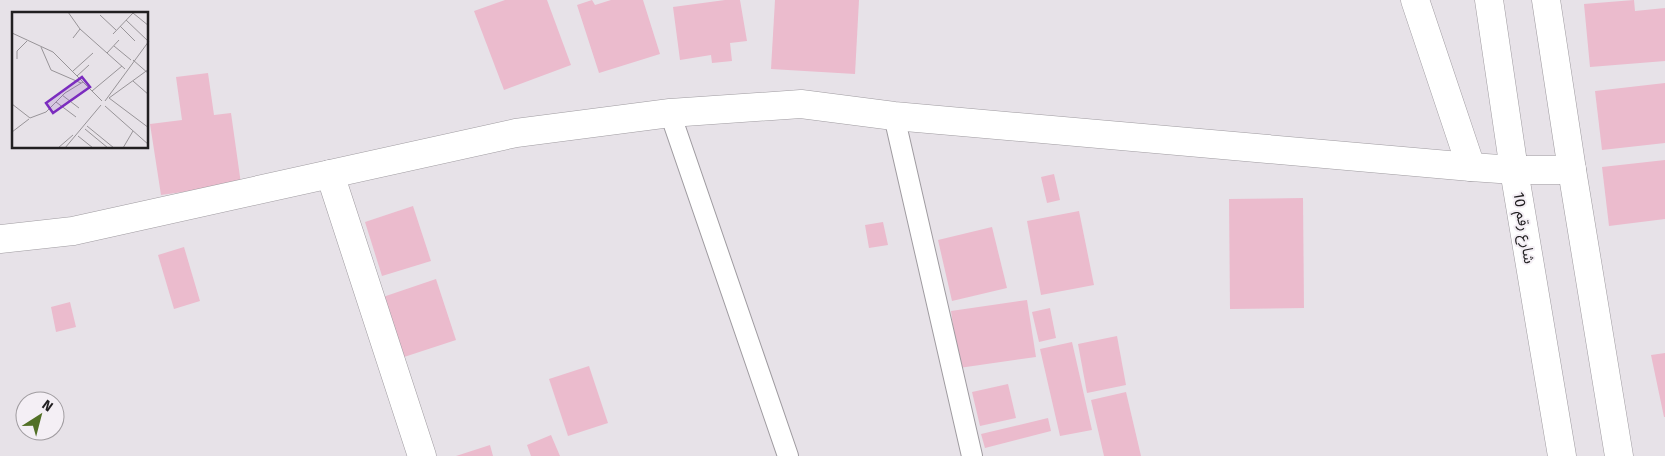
<svg xmlns="http://www.w3.org/2000/svg" width="1665" height="456" viewBox="0 0 1665 456" font-family="'Fira Sans','Noto Sans Arabic',sans-serif">
  <style>
    .building { fill: #ebbbcd }
    .lines { fill: none; stroke-linecap: round; stroke-linejoin: round }
    .lane-casing { stroke: #9f9ba0; stroke-width: 22 }
    .street-casing { stroke: #9f9ba0; stroke-width: 29 }
    .secondary-casing { stroke: #9f9ba0; stroke-width: 29 }
    .lane { stroke: #fff; stroke-width: 20 }
    .street { stroke: #fff; stroke-width: 28 }
    .secondary { stroke: #fff; stroke-width: 28 }
    .labels { text-anchor: middle; dominant-baseline: central; stroke-width: 4; stroke-linejoin: round; paint-order: stroke }
    .street-label { font-size: 15px; fill: #211f21; stroke: #f4eff5 }
    .inset-road { fill: none; stroke: #989498; stroke-width: 1 }
    .view { fill: #7b2cbf; fill-opacity: 0.15; stroke: #7b2cbf; stroke-width: 2.5 }
    .inset-edge { fill: none; stroke: #211f21; stroke-width: 2.5 }
  </style>
  <rect width="100%" height="100%" fill="#e7e2e8"/>
  <!-- building -->
  <g class="building">
    <polygon points="505,0 547,0 571,65 504,90 474,11"/>
    <polygon points="592,0 595,5 611,0 643,0 660,54 599,73 577,5"/>
    <polygon points="725,0 740,0 747,41 730,43 732,61 712,63 711,55 680,60 673,7"/>
    <polygon points="775,0 859,0 855,74 771,69"/>
    <polygon points="1634,0 1635,11 1665,8 1665,61 1590,67 1584,4"/>
    <polygon points="208,73 214,115 231,113 241,184 161,195 150,124 182,120 176,77"/>
    <polygon points="1665,83 1665,143 1602,150 1595,91"/>
    <polygon points="1665,160 1665,219 1609,226 1602,167"/>
    <polygon points="1054,174 1060,200 1047,203 1041,177"/>
    <polygon points="1303,198 1304,308 1230,309 1229,199"/>
    <polygon points="413,206 431,261 382,276 365,222"/>
    <polygon points="1079,211 1094,285 1041,295 1027,221"/>
    <polygon points="883,222 888,245 869,248 865,225"/>
    <polygon points="992,227 1007,288 952,301 938,240"/>
    <polygon points="184,247 200,301 174,309 158,255"/>
    <polygon points="436,279 456,340 401,358 380,298"/>
    <polygon points="1027,300 1036,357 959,368 951,311"/>
    <polygon points="70,302 76,327 56,332 51,307"/>
    <polygon points="1050,308 1056,338 1039,342 1032,312"/>
    <polygon points="1117,336 1126,385 1087,393 1078,344"/>
    <polygon points="1072,342 1092,430 1060,436 1040,349"/>
    <polygon points="1665,353 1665,417 1664,417 1651,355"/>
    <polygon points="589,366 608,423 568,436 549,379"/>
    <polygon points="1008,384 1016,418 980,426 972,392"/>
    <polygon points="1126,392 1141,456 1104,456 1091,400"/>
    <polygon points="1048,418 1051,431 985,448 981,434"/>
    <polygon points="551,435 560,456 531,456 527,445"/>
    <polygon points="490,445 493,456 456,456"/>
  </g>
  <g class="lines">
    <!-- lane casing -->
    <g class="lane-casing">
      <g id="lane">
        <polyline points="670,113 788,456"/>
        <polyline points="894,116 972,456"/>
      </g>
    </g>
    <!-- street casing -->
    <g class="street-casing">
      <g id="street">
        <polyline points="1415,0 1471,167"/>
        <polyline points="330,174 422,456"/>
        <polyline points="0,239 73,231 516,133 670,113 801,104 894,116 1471,167 1514,170 1572,170"/>
      </g>
    </g>
    <!-- secondary casing -->
    <g class="secondary-casing">
      <g id="secondary">
        <polyline points="1489,0 1514,170 1562,456"/>
        <polyline points="1546,0 1572,170 1619,456"/>
      </g>
    </g>
    <!-- lane -->
    <use href="#lane" class="lane"/>
    <!-- street -->
    <use href="#street" class="street"/>
    <!-- secondary -->
    <use href="#secondary" class="secondary"/>
  </g>
  <g class="labels">
    <!-- street labels -->
    <g class="street-label">
      <text transform="translate(1524 228) rotate(81)">شارع رقم 10</text>
    </g>
  </g>
  <!-- overview -->
  <g transform="translate(12 12)">
    <rect width="136" height="136" fill="#e7e2e8"/>
    <path class="inset-road" d="M56,0l12,17M121,1l16,13M88,3l16,15M114,8l22,21M108,14l15,15M0,21l41,19 49,49M101,22l20,-21M61,26l7,-9 45,40M102,34l17,14M29,35l10,23 30,13M95,41l12,-13M5,47v-8l10,-10M121,48l16,14M137,57l-40,29 40,30M61,59l20,-18M65,64l12,-11M121,69l16,14M80,79l30,-25M50,83l17,13M93,89l44,-60M44,90l20,15M0,92l18,14 16,-6 19,-19 18,-11M93,94l44,39M75,114l27,22M73,117l23,19M0,120l17,-13M66,124l15,12M46,136l15,-13M53,136l36,-43M111,136l10,-17"/>
    <path class="view" d="M70,65l8,10 -37,26 -7,-10z"/>
    <rect width="136" height="136" class="inset-edge"/>
  </g>
  <!-- north arrow -->
  <g transform="translate(40 416) rotate(36)"><circle r="24" fill="#f4eff5" stroke="#a09ca0"/>
  <path d="M0-4L9 19L0 12L-9 19Z" fill="#527026"/>
  <text y="-8" font-size="14" font-weight="bold" text-anchor="middle" fill="#211f21">N</text>
  </g>
</svg>
